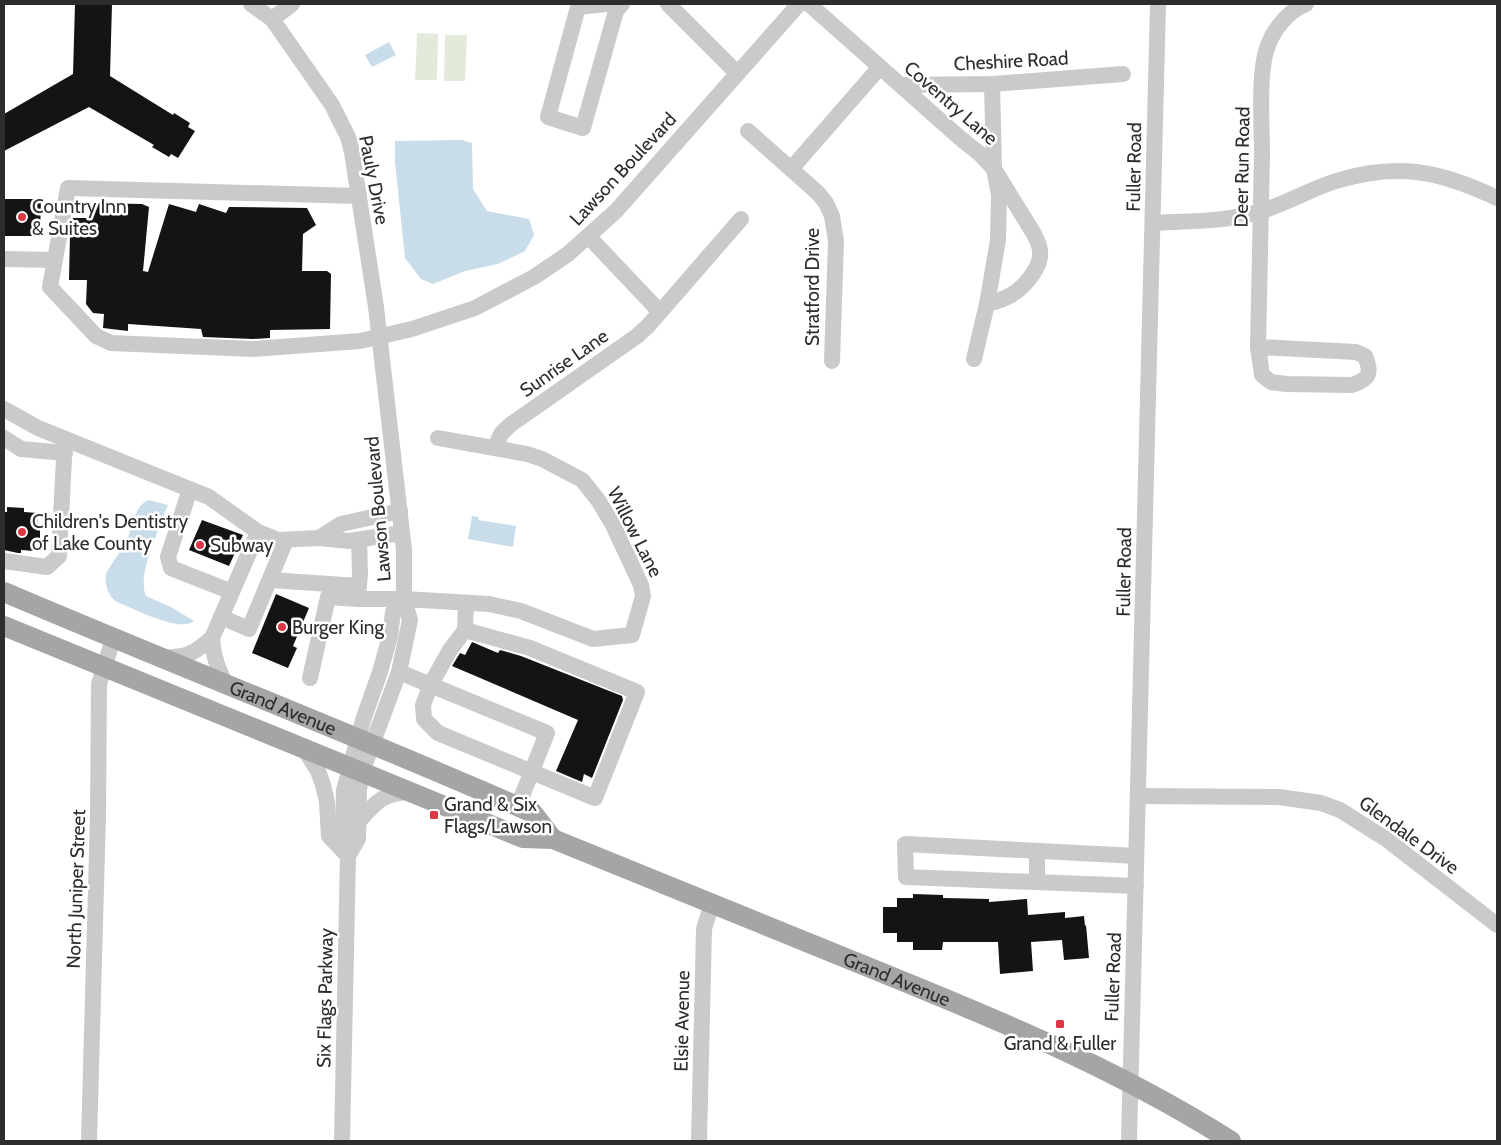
<svg xmlns="http://www.w3.org/2000/svg" width="1501" height="1145" viewBox="0 0 1501 1145" font-family="Cabin,sans-serif">
  <style>
    .green { fill: #e3eadb }
    .water { fill: #c8dce9 }
    .building { fill: #141414 }
    .lines { fill: none; stroke-linecap: round; stroke-linejoin: round }
    .minor { stroke: #cacaca; stroke-width: 16 }
    .major { stroke: #a5a5a5; stroke-width: 20 }
    .poi-dot { fill: #dc3743; stroke: #fff; stroke-width: 2 }
    .labels { text-anchor: middle; dominant-baseline: central; stroke-width: 5; stroke-linejoin: round; paint-order: stroke }
    .street-label { font-size: 19px; fill: #2d2d2d; stroke: #fff }
    .poi-label { font-size: 19px; fill: #2d2d2d; stroke: #fff; text-anchor: start }
  </style>
  <rect width="100%" height="100%" fill="#fff"/>
  <!-- green -->
  <g class="green">
    <polygon points="417,33 438,34 437,80 415,80"/>
    <polygon points="445,35 467,35 465,81 444,81"/>
  </g>
  <!-- water -->
  <g class="water">
    <polygon points="389,42 396,55 372,67 365,55"/>
    <polygon points="462,140 472,143 473,189 487,211 529,219 534,235 525,251 498,264 465,271 433,284 421,279 405,258 395,162 395,141"/>
    <path d="M149,500l19,5 -4,9c-7,21 -27,62 -18,82l25,11 23,14c-14,12 -59,-12 -75,-18 -10,-5 -15,-18 -13,-29 6,-12 15,-22 21,-34 6,-13 6,-34 22,-40z"/>
    <polygon points="472,516 479,517 478,520 516,526 513,547 468,539"/>
  </g>
  <!-- building -->
  <g class="building">
    <polygon points="75,4 112,4 110,76 173,115 174,113 190,123 188,127 195,131 178,158 171,154 169,157 152,147 154,145 89,107 4,151 4,114 73,74"/>
    <polygon points="4,199 41,199 40,236 4,236"/>
    <polygon points="89,203 142,204 149,207 143,271 148,272 169,204 196,212 199,204 226,213 229,207 307,208 316,225 303,234 302,271 327,271 331,274 330,329 270,330 270,338 253,339 203,337 201,329 128,324 128,331 103,328 104,314 93,313 86,304 87,280 69,280 70,234 73,218 89,218"/>
    <polygon points="7,507 24,508 24,512 38,513 37,525 40,526 40,539 36,539 35,551 21,550 21,553 18,553 4,550 4,512 7,512"/>
    <polygon points="202,520 243,535 229,566 189,550"/>
    <polygon points="276,594 309,608 293,646 297,648 288,668 252,653"/>
    <polygon points="472,642 498,653 500,650 521,656 622,696 623,700 592,778 584,774 582,782 556,771 578,720 452,666 460,653 465,655"/>
    <polygon points="913,894 943,895 943,898 989,899 989,902 1027,899 1028,915 1065,912 1065,918 1084,916 1085,926 1086,925 1089,958 1064,960 1062,940 1031,942 1033,971 1000,974 998,942 943,942 942,950 913,950 913,942 897,942 897,933 883,933 883,907 897,907 897,898 913,898"/>
  </g>
  <g class="lines">
    <!-- minor -->
    <g class="minor">
      <polyline points="251,4 272,19 332,105 348,137 352,152 376,307 404,550 404,599 410,620 399,672 362,772 359,790 358,839 348,856"/>
      <polyline points="606,4 578,7 548,117 583,128 616,11 622,4"/>
      <polyline points="668,4 737,73"/>
      <polyline points="809,4 960,138 980,154 994,169 999,195 998,240 987,304"/>
      <polyline points="272,19 292,4"/>
      <polyline points="902,85 992,84 1123,74"/>
      <polyline points="748,131 818,193 826,203 832,216 836,241 832,361"/>
      <polyline points="791,169 880,67"/>
      <polyline points="359,196 68,188 50,287 96,336 111,343 253,349 360,341 412,329 475,308 534,277 568,254 616,211 799,4"/>
      <path d="M1153,223c36,-2 74,-1 109,-12 25,-8 49,-22 74,-30 62,-19 104,-10 161,17"/>
      <polyline points="589,237 660,312"/>
      <polyline points="4,259 54,260"/>
      <path d="M1258,347c1,-64 3,-129 4,-193 0,-30 -4,-79 5,-106 6,-18 21,-37 39,-44"/>
      <path d="M1258,347l98,5 9,4c7,17 5,23 -13,29l-66,-1 -15,-2 -9,-7z"/>
      <path d="M974,359l13,-55c7,-2 16,-4 22,-8 13,-6 29,-25 31,-39 1,-9 -2,-15 -6,-23l-40,-65 -2,-85"/>
      <polyline points="4,409 38,428 209,497 258,532 278,540 319,538 349,541 402,533"/>
      <polyline points="4,438 21,449 65,453"/>
      <polyline points="495,448 501,434 510,425 637,336 648,326 741,219"/>
      <polyline points="190,489 168,557 171,568 232,592"/>
      <polyline points="319,538 341,524 400,511"/>
      <polyline points="4,561 47,567 59,556 65,439"/>
      <polyline points="270,580 359,586"/>
      <polyline points="358,597 360,573 359,540"/>
      <polyline points="221,617 249,629 286,540"/>
      <polyline points="465,630 530,648 637,692 595,798 438,733 424,719 423,705 431,684 450,650 465,630 466,603"/>
      <path d="M163,658c26,-2 29,-3 49,-20"/>
      <polyline points="399,672 547,733 518,806"/>
      <polyline points="310,678 328,597 358,599 404,599 489,604 521,611 593,639 632,635 643,596 641,585 612,523 598,500 582,480 542,459 527,454 438,438"/>
      <path d="M226,685c-8,-16 -13,-29 -14,-47l46,-106"/>
      <polyline points="303,747 318,771 323,785 327,802 329,836 348,856"/>
      <polyline points="1138,796 1279,797 1321,803 1340,810 1386,839 1497,925"/>
      <path d="M359,821c17,-19 24,-28 51,-29"/>
      <polyline points="1037,882 1037,851"/>
      <polyline points="1136,886 906,877 905,844 1136,856"/>
      <polyline points="89,1141 98,815 99,684 113,639"/>
      <polyline points="342,1141 348,856 343,834 344,790 363,720 380,672 390,636 393,612 404,599"/>
      <polyline points="699,1141 704,929 712,903"/>
      <polyline points="1129,1141 1158,4"/>
    </g>
    <!-- major -->
    <g class="major">
      <path id="s1" d="M4,592c176,75 354,144 529,221l20,26"/>
      <path id="s2" d="M4,626l519,212 30,1c100,40 200,81 300,122 129,52 260,105 378,180"/>
    </g>
  </g>
  <!-- markers -->
  <g class="poi-dot">
    <circle cx="22" cy="217" r="5"/>
    <circle cx="22" cy="532" r="5"/>
    <circle cx="200" cy="545" r="5"/>
    <circle cx="282" cy="627" r="5"/>
    <rect x="429" y="810" width="10" height="10" rx="2.5"/>
    <rect x="1055" y="1019" width="10" height="10" rx="2.5"/>
  </g>
  <g class="labels">
    <!-- street labels -->
    <g class="street-label">
      <text transform="translate(1011 61) rotate(-3)">Cheshire Road</text>
      <text transform="translate(951 103) rotate(41)">Coventry Lane</text>
      <text transform="translate(1134 167) rotate(-89)">Fuller Road</text>
      <text transform="translate(1242 167) rotate(-89)">Deer Run Road</text>
      <text transform="translate(623 169) rotate(-47)">Lawson Boulevard</text>
      <text transform="translate(374 180) rotate(79)">Pauly Drive</text>
      <text transform="translate(812 287) rotate(-90)">Stratford Drive</text>
      <text transform="translate(564 363) rotate(-35)">Sunrise Lane</text>
      <text transform="translate(378 509) rotate(-95)">Lawson Boulevard</text>
      <text transform="translate(635 532) rotate(63)">Willow Lane</text>
      <text transform="translate(1124 572) rotate(-89)">Fuller Road</text>
      <text stroke="none"><textPath href="#s1" startOffset="302">Grand Avenue</textPath></text>
      <text transform="translate(1409 835) rotate(36)">Glendale Drive</text>
      <text transform="translate(76 889) rotate(-88)">North Juniper Street</text>
      <text transform="translate(1113 977) rotate(-88)">Fuller Road</text>
      <text stroke="none"><textPath href="#s2" startOffset="962">Grand Avenue</textPath></text>
      <text transform="translate(325 998) rotate(-89)">Six Flags Parkway</text>
      <text transform="translate(682 1021) rotate(-89)">Elsie Avenue</text>
    </g>
    <!-- poi labels -->
    <g class="poi-label">
      <text x="32" y="206">Country Inn<tspan x="32" dy="22">&amp; Suites</tspan></text>
      <text x="32" y="521">Children's Dentistry<tspan x="32" dy="22">of Lake County</tspan></text>
      <text x="210" y="545">Subway</text>
      <text x="292" y="627">Burger King</text>
      <text x="444" y="804">Grand &amp; Six<tspan x="444" dy="22">Flags/Lawson</tspan></text>
      <text x="1060" y="1043" text-anchor="middle">Grand &amp; Fuller</text>
    </g>
  </g>
  <!-- border -->
  <rect width="1501" height="1145" fill="none" stroke="#2d2d2d" stroke-width="10"/>
</svg>
